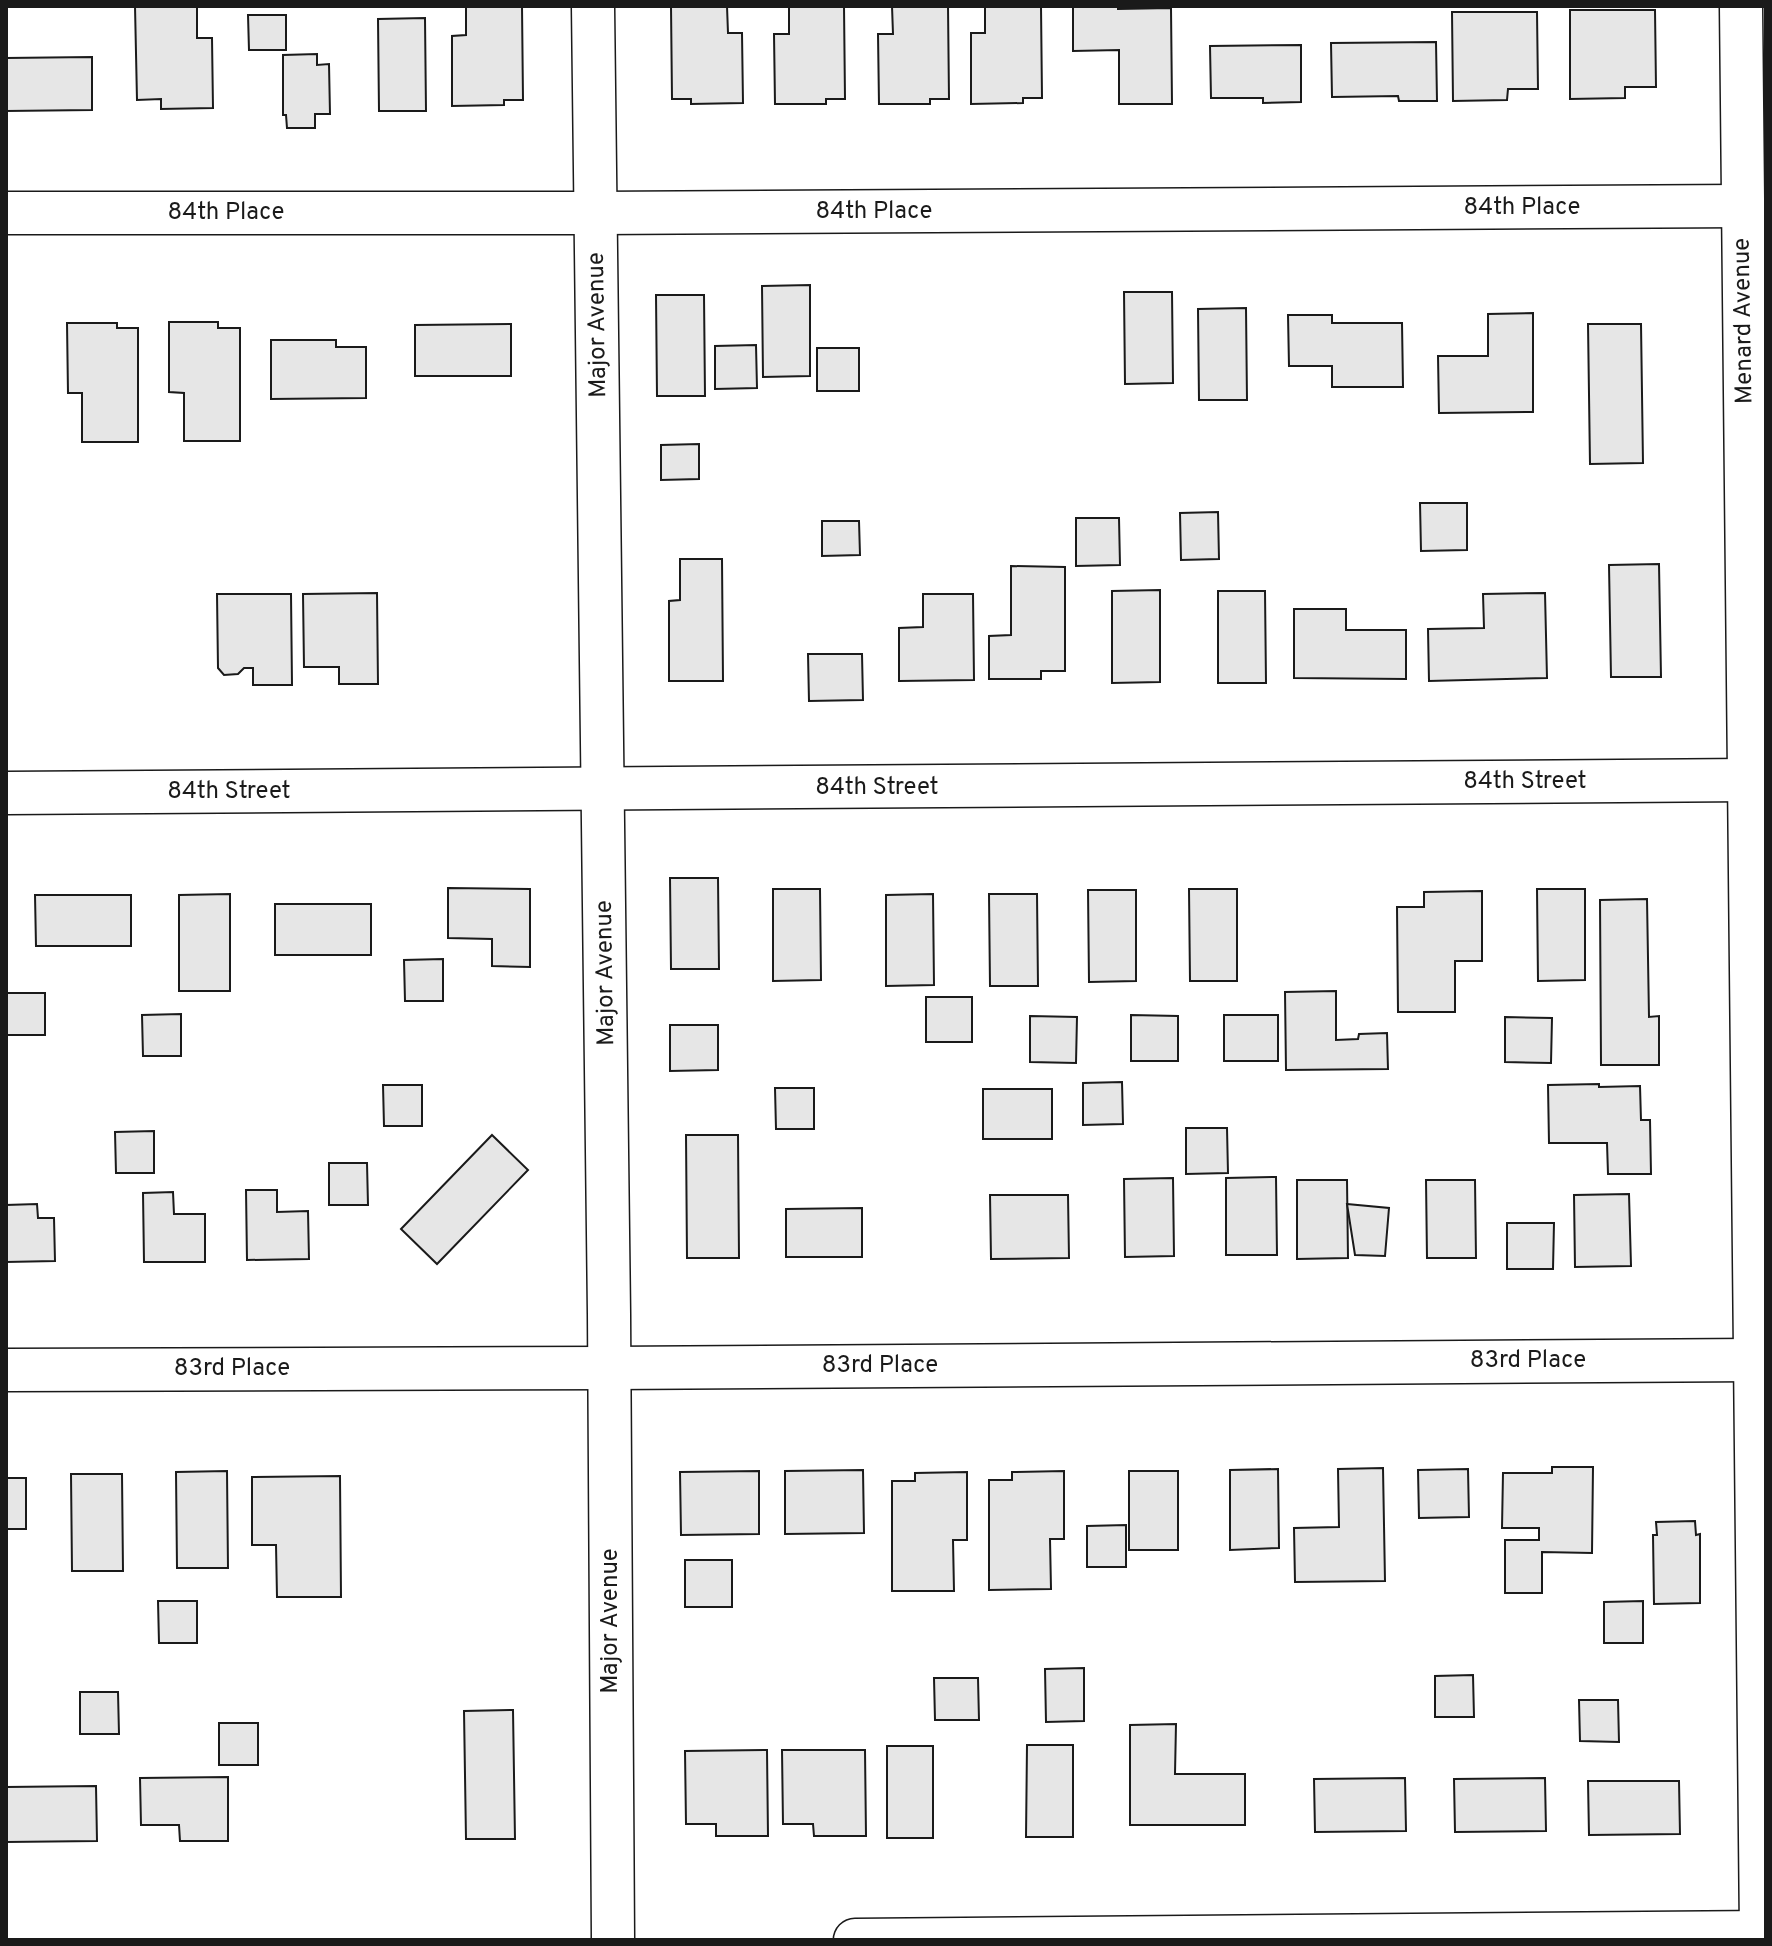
<svg xmlns="http://www.w3.org/2000/svg" width="1772" height="1946" viewBox="0 0 1772 1946" font-family="Overpass,sans-serif">
  <style>
    .building { fill: #e6e6e6; stroke: #1a1a1a; stroke-width: 2 }
    .lines { fill: none; stroke-linecap: round; stroke-linejoin: round }
    .minor-casing { stroke: #1a1a1a; stroke-width: 45 }
    .minor { stroke: #fff; stroke-width: 42 }
    .labels { text-anchor: middle; dominant-baseline: central; stroke-width: 6; stroke-linejoin: round; paint-order: stroke }
    .street-label { font-size: 24px; fill: #1a1a1a; stroke: #fff }
  </style>
  <rect width="100%" height="100%" fill="#fff"/>
  <!-- building -->
  <g class="building">
    <polygon points="135,6 197,6 197,38 212,38 213,108 161,109 161,99 137,100"/>
    <polygon points="466,6 522,6 523,100 504,100 504,105 452,106 452,36 466,35"/>
    <polygon points="671,6 727,6 728,33 742,33 743,103 691,104 691,99 672,99"/>
    <polygon points="789,6 844,6 845,99 826,99 826,104 775,104 774,34 789,34"/>
    <polygon points="892,6 948,6 949,99 930,99 930,104 879,104 878,34 893,34"/>
    <polygon points="985,6 1041,6 1042,98 1023,98 1023,103 971,104 971,33 985,33"/>
    <polygon points="1073,6 1118,6 1118,9 1171,8 1172,104 1119,104 1119,50 1073,51"/>
    <polygon points="1570,10 1655,10 1656,87 1625,87 1625,98 1570,99"/>
    <polygon points="1452,12 1537,12 1538,89 1508,89 1507,100 1453,101"/>
    <polygon points="248,15 286,15 286,50 249,50"/>
    <polygon points="425,18 426,111 379,111 378,19"/>
    <polygon points="1436,42 1437,101 1399,101 1398,96 1332,97 1331,43"/>
    <polygon points="1301,45 1301,102 1263,103 1263,98 1211,98 1210,46"/>
    <polygon points="317,54 317,65 329,64 330,114 315,114 315,128 287,128 286,115 283,115 283,55"/>
    <polygon points="92,57 92,110 6,111 6,58"/>
    <polygon points="810,285 810,376 763,377 762,286"/>
    <polygon points="1124,292 1172,292 1173,383 1125,384"/>
    <polygon points="656,295 704,295 705,396 657,396"/>
    <polygon points="1246,308 1247,400 1199,400 1198,309"/>
    <polygon points="1533,313 1533,412 1439,413 1438,356 1488,356 1488,314"/>
    <polygon points="1288,315 1332,315 1332,323 1402,323 1403,387 1332,387 1332,366 1289,366"/>
    <polygon points="169,322 218,322 218,328 240,328 240,441 184,441 184,393 169,392"/>
    <polygon points="67,323 117,323 117,328 138,328 138,442 82,442 82,393 68,393"/>
    <polygon points="511,324 511,376 415,376 415,325"/>
    <polygon points="1588,324 1641,324 1643,463 1590,464"/>
    <polygon points="271,340 336,340 336,347 366,347 366,398 271,399"/>
    <polygon points="756,345 757,388 715,389 715,346"/>
    <rect x="817" y="348" width="42" height="43"/>
    <polygon points="699,444 699,479 661,480 661,445"/>
    <polygon points="1420,503 1467,503 1467,550 1421,551"/>
    <polygon points="1218,512 1219,559 1181,560 1180,513"/>
    <polygon points="1076,518 1119,518 1120,565 1076,566"/>
    <polygon points="822,521 859,521 860,555 822,556"/>
    <polygon points="680,559 722,559 723,681 669,681 669,601 680,600"/>
    <polygon points="1659,564 1661,677 1611,677 1609,565"/>
    <polygon points="1011,566 1065,567 1065,671 1041,671 1041,679 989,679 989,636 1011,635"/>
    <polygon points="1160,590 1160,682 1112,683 1112,591"/>
    <polygon points="1218,591 1265,591 1266,683 1218,683"/>
    <polygon points="377,593 378,684 339,684 339,667 304,667 303,594"/>
    <polygon points="1545,593 1547,678 1429,681 1428,629 1484,628 1483,594"/>
    <polygon points="217,594 291,594 292,685 253,685 253,668 244,668 238,674 224,675 218,668"/>
    <polygon points="923,594 973,594 974,680 899,681 899,628 923,627"/>
    <polygon points="1294,609 1346,609 1346,630 1406,630 1406,679 1294,678"/>
    <polygon points="808,654 862,654 863,700 809,701"/>
    <polygon points="670,878 718,878 719,969 671,969"/>
    <polygon points="448,888 530,889 530,967 492,966 492,939 448,938"/>
    <polygon points="773,889 820,889 821,980 773,981"/>
    <polygon points="1189,889 1237,889 1237,981 1190,981"/>
    <polygon points="1537,889 1585,889 1585,980 1538,981"/>
    <polygon points="1088,890 1136,890 1136,981 1089,982"/>
    <polygon points="1482,891 1482,961 1455,961 1455,1012 1398,1012 1397,907 1424,907 1424,892"/>
    <polygon points="230,894 230,991 179,991 179,895"/>
    <polygon points="933,894 934,985 886,986 886,895"/>
    <polygon points="989,894 1037,894 1038,986 990,986"/>
    <polygon points="35,895 131,895 131,946 36,946"/>
    <polygon points="1647,899 1649,1017 1659,1016 1659,1065 1601,1065 1600,900"/>
    <rect x="275" y="904" width="96" height="51"/>
    <polygon points="443,959 443,1001 405,1001 404,960"/>
    <polygon points="1336,991 1336,1040 1358,1039 1359,1034 1387,1033 1388,1069 1286,1070 1285,992"/>
    <polygon points="6,993 45,993 45,1035 7,1035"/>
    <rect x="926" y="997" width="46" height="45"/>
    <polygon points="181,1014 181,1056 143,1056 142,1015"/>
    <polygon points="1131,1015 1178,1016 1178,1061 1131,1061"/>
    <rect x="1224" y="1015" width="54" height="46"/>
    <polygon points="1030,1016 1077,1017 1076,1063 1030,1062"/>
    <polygon points="1505,1017 1552,1018 1551,1063 1505,1062"/>
    <polygon points="670,1025 718,1025 718,1070 670,1071"/>
    <polygon points="1122,1082 1123,1124 1083,1125 1083,1083"/>
    <polygon points="1599,1084 1599,1087 1640,1086 1641,1120 1650,1120 1651,1174 1608,1174 1607,1143 1549,1143 1548,1085"/>
    <polygon points="383,1085 422,1085 422,1126 384,1126"/>
    <polygon points="775,1088 814,1088 814,1129 776,1129"/>
    <rect x="983" y="1089" width="69" height="50"/>
    <polygon points="1186,1128 1227,1128 1228,1173 1186,1174"/>
    <polygon points="154,1131 154,1173 116,1173 115,1132"/>
    <polygon points="492,1135 528,1170 437,1264 401,1229"/>
    <polygon points="686,1135 738,1135 739,1258 687,1258"/>
    <polygon points="329,1163 367,1163 368,1205 329,1205"/>
    <polygon points="1276,1177 1277,1255 1226,1255 1226,1178"/>
    <polygon points="1173,1178 1174,1256 1125,1257 1124,1179"/>
    <polygon points="1297,1180 1347,1180 1348,1258 1297,1259"/>
    <polygon points="1426,1180 1475,1180 1476,1258 1427,1258"/>
    <polygon points="246,1190 277,1190 277,1212 308,1211 309,1259 247,1260"/>
    <polygon points="173,1192 174,1214 205,1214 205,1262 144,1262 143,1193"/>
    <polygon points="1629,1194 1631,1266 1575,1267 1574,1195"/>
    <polygon points="990,1195 1068,1195 1069,1258 991,1259"/>
    <polygon points="37,1204 38,1218 54,1218 55,1261 6,1262 6,1205"/>
    <polygon points="1347,1204 1389,1208 1385,1256 1355,1255"/>
    <polygon points="862,1208 862,1257 786,1257 786,1209"/>
    <polygon points="1507,1223 1554,1223 1553,1269 1507,1269"/>
    <polygon points="1552,1467 1593,1467 1592,1553 1542,1552 1542,1593 1505,1593 1505,1540 1539,1540 1539,1528 1502,1528 1503,1473 1552,1473"/>
    <polygon points="1383,1468 1385,1581 1295,1582 1294,1528 1339,1527 1338,1469"/>
    <polygon points="1278,1469 1279,1548 1230,1550 1230,1470"/>
    <polygon points="1468,1469 1469,1517 1419,1518 1418,1470"/>
    <polygon points="863,1470 864,1533 785,1534 785,1471"/>
    <polygon points="227,1471 228,1568 177,1568 176,1472"/>
    <polygon points="759,1471 759,1534 681,1535 680,1472"/>
    <polygon points="1064,1471 1064,1539 1050,1539 1051,1589 989,1590 989,1480 1012,1480 1012,1472"/>
    <rect x="1129" y="1471" width="49" height="79"/>
    <polygon points="967,1472 967,1540 953,1540 954,1591 892,1591 892,1481 915,1481 915,1473"/>
    <polygon points="71,1474 122,1474 123,1571 72,1571"/>
    <polygon points="340,1476 341,1597 277,1597 276,1545 252,1545 252,1477"/>
    <rect x="6" y="1478" width="20" height="51"/>
    <polygon points="1695,1521 1696,1535 1700,1534 1700,1603 1654,1604 1653,1535 1657,1535 1656,1522"/>
    <polygon points="1126,1525 1126,1567 1087,1567 1087,1526"/>
    <rect x="685" y="1560" width="47" height="47"/>
    <polygon points="158,1601 197,1601 197,1643 159,1643"/>
    <polygon points="1643,1601 1643,1643 1604,1643 1604,1602"/>
    <polygon points="1084,1668 1084,1721 1046,1722 1045,1669"/>
    <polygon points="1473,1675 1474,1717 1435,1717 1435,1676"/>
    <polygon points="934,1678 978,1678 979,1720 935,1720"/>
    <polygon points="80,1692 118,1692 119,1734 80,1734"/>
    <polygon points="1579,1700 1618,1700 1619,1742 1580,1741"/>
    <polygon points="513,1710 515,1839 466,1839 464,1711"/>
    <rect x="219" y="1723" width="39" height="42"/>
    <polygon points="1176,1724 1175,1774 1245,1774 1245,1825 1130,1825 1130,1725"/>
    <polygon points="1027,1745 1073,1745 1073,1837 1026,1837"/>
    <rect x="887" y="1746" width="46" height="92"/>
    <polygon points="767,1750 768,1836 716,1836 716,1824 686,1824 685,1751"/>
    <polygon points="782,1750 865,1750 866,1836 814,1836 813,1824 783,1824"/>
    <polygon points="228,1777 228,1841 180,1841 179,1825 141,1825 140,1778"/>
    <polygon points="1405,1778 1406,1831 1315,1832 1314,1779"/>
    <polygon points="1545,1778 1546,1831 1455,1832 1454,1779"/>
    <polygon points="1588,1781 1679,1781 1680,1834 1589,1835"/>
    <polygon points="96,1786 97,1841 6,1842 6,1787"/>
  </g>
  <g class="lines">
    <!-- minor casing -->
    <g class="minor-casing">
      <g id="minor">
        <polyline points="593,6 609,1314 613,1940"/>
        <polyline points="1741,6 1761,1932"/>
        <polyline points="6,213 597,213 1743,206"/>
        <polyline points="6,793 1749,780"/>
        <polyline points="6,1370 610,1368 1755,1360"/>
        <polyline points="855,1940 1766,1932"/>
      </g>
    </g>
    <!-- minor -->
    <use href="#minor" class="minor"/>
  </g>
  <g class="labels">
    <!-- street labels -->
    <g class="street-label">
      <text x="1522" y="208">84th Place</text>
      <text x="874" y="212">84th Place</text>
      <text x="226" y="213">84th Place</text>
      <text transform="translate(1744 321) rotate(-91)">Menard Avenue</text>
      <text transform="translate(598 325) rotate(-91)">Major Avenue</text>
      <text x="1525" y="782">84th Street</text>
      <text x="877" y="788">84th Street</text>
      <text x="229" y="792">84th Street</text>
      <text transform="translate(606 973) rotate(-91)">Major Avenue</text>
      <text x="1528" y="1361">83rd Place</text>
      <text x="880" y="1366">83rd Place</text>
      <text x="232" y="1369">83rd Place</text>
      <text transform="translate(611 1621) rotate(-90)">Major Avenue</text>
    </g>
  </g>
  <!-- border -->
  <rect width="1772" height="1946" fill="none" stroke="#1a1a1a" stroke-width="16"/>
</svg>
